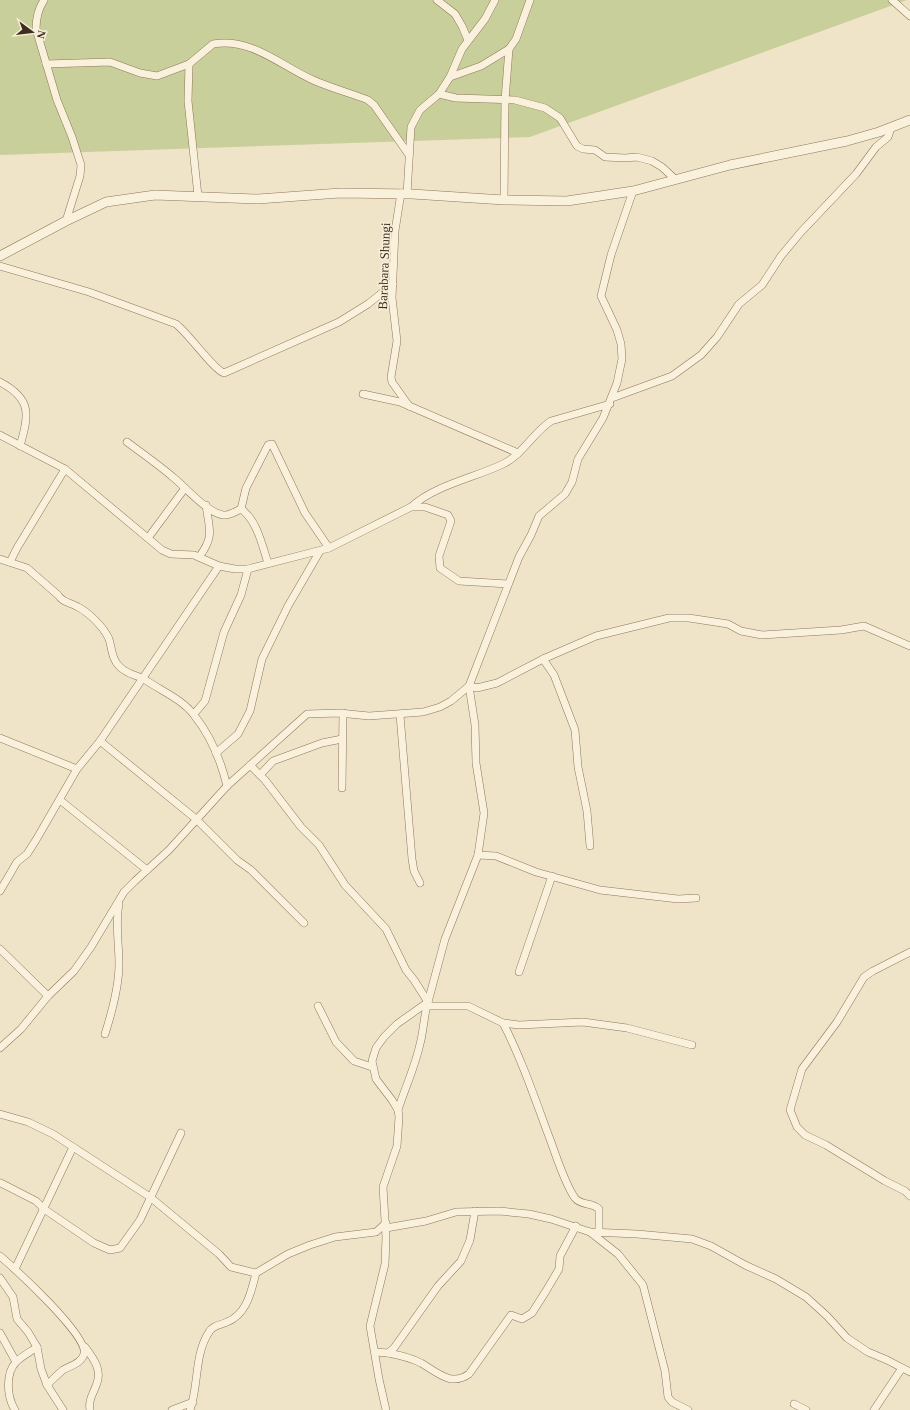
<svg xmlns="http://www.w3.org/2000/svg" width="910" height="1410" viewBox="0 0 910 1410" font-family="'Times New Roman',serif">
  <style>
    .green { fill: #c9cf9b }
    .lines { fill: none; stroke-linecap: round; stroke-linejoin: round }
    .minor-casing { stroke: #8d765c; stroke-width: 8 }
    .tertiary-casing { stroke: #8d765c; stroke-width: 10 }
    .minor { stroke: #faf1dc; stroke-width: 7 }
    .tertiary { stroke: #faf1dc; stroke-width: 9 }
    .labels { text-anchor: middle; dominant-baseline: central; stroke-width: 3.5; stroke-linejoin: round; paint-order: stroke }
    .street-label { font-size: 13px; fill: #3d2e20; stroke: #f7eed8 }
  </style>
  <rect width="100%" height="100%" fill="#f0e4c8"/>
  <!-- green -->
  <polygon class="green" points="0,0 907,0 530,137 0,155"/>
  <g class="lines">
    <!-- minor casing -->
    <g class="minor-casing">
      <g id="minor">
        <path d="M44,0c-6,9 -8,18 -8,29l21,71 15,37 9,28 -1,11 -14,45"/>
        <polyline points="437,0 455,14 462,26 468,40"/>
        <polyline points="892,0 910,16"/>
        <path d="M46,64l64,-2 30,11 17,3 32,-12 24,-20c38,-7 68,22 100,36 18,8 37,13 55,20l6,5 35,50"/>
        <polyline points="189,64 188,101 198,196"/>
        <polyline points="450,77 462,49 485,19 495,0"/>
        <polyline points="439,94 456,98 515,100 545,108 560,118 577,146 583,149 595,150 605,157 625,158 637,157 652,161 662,167 675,179"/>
        <polyline points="401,193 395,231 392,298 397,341 391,377 392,382 409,406"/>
        <polyline points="407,194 411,127 420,110 439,94 450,77 481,66 509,49 516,39 530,0"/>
        <polyline points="504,200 505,100 509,49"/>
        <path d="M0,266l89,26 87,32c13,10 38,46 48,49l115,-51 29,-18 25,-20"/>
        <path d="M0,382c32,17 29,32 20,64"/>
        <polyline points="363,394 400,402 518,453"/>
        <polyline points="612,398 672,376 701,355 717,337 739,304 762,285 781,256 801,232 856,174 876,147 888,137 891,128"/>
        <polyline points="0,435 65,469 162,550 171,554 194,555 219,566 235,569 248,569 329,548 411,507 425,507 448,515 451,521 439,556 440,568 459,581 508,584"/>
        <path d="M127,442c16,12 32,23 47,36 12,10 34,35 49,37 6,1 13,-4 18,-6 16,11 21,36 27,54"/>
        <path d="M411,507c24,-22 63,-29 92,-43 19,-9 30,-31 48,-43l59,-17"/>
        <polyline points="241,509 246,488 268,445 272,444 305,513 329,548"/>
        <polyline points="148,538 185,488"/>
        <path d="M199,557c16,-21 10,-28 7,-52"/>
        <path d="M0,559l27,9 31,27c5,8 12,7 20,12 6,3 12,8 17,13 6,6 11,12 14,19 3,10 3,21 11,28 8,8 18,8 27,14 15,10 36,19 47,34 16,20 27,46 33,71"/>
        <polyline points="10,562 17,548 65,469"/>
        <polyline points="543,659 554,675 575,730 578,767 587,811 590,846"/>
        <polyline points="194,714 205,701 224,632 241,595 248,569"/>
        <polyline points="400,715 412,859 414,871 420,883"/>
        <polyline points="0,738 77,769"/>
        <polyline points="100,741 196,819 237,860 251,870 304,923"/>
        <polyline points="216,753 238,734 250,711 262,659 288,606 320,551"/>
        <path d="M250,765l15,15 36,47 18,18 26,40 41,44 20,41 8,10 14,22c-3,6 -5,33 -8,42 -5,23 -15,44 -22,66"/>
        <polyline points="260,775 273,761 322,743 342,739"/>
        <polyline points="342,788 343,713"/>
        <polyline points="60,800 147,870"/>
        <polyline points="478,855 496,856 536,872 600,890 678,899 696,898"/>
        <polyline points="0,891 17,862 27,854 36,840 77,769 100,741 219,566"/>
        <polyline points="0,949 48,996"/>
        <polyline points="910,952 873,971 864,977 837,1022 802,1069 790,1110 797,1127 805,1135 826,1145 885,1181 905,1191 910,1196"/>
        <polyline points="519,972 552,876"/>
        <polyline points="318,1006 336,1042 354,1061 372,1067"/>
        <polyline points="426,1006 468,1006 503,1023 519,1025 583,1022 627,1028 692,1045"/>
        <path d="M503,1023c20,39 33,79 48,119 6,16 14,42 24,56 6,8 17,4 24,11v22"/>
        <path d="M105,1034c7,-22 14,-47 14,-70 0,-21 -4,-39 0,-60"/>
        <polyline points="0,1048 21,1029 48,996 74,971 91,947 124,892 135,881 169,850 227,786 307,714 339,713 369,716 423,712 440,707 451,701 469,686 477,688 497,683 543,659 596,636 669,618 689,618 728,624 741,631 762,635 841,630 864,626 910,646"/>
        <polyline points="0,1114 28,1122 53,1134 150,1197 219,1254 231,1267 256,1273 288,1254 310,1245 335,1237 376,1232 386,1223"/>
        <polyline points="1,1183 36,1201 44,1209 94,1243 110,1250 120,1248 140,1220 181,1133"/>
        <polyline points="386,1228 426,1221 456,1212 499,1211 529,1214 551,1219 590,1232 637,1234 692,1239 711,1246 745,1265 776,1279 806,1297 827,1316 847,1338 868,1352 887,1360 910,1372"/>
        <polyline points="590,1232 618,1254 643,1285 665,1371 668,1397 672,1402 688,1410"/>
        <path d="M0,1256c15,13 89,80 84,98 -2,9 -14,12 -21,16 -6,5 -11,10 -16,15"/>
        <polyline points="15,1269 73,1147"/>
        <polyline points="0,1278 13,1297 17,1319 28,1332 37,1347 41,1369 47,1385 63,1410"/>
        <polyline points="0,1333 16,1362"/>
        <path d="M85,1347c8,11 17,22 12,36 -3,10 -9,16 -7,27"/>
        <polyline points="375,1352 388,1353 394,1348 438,1286 461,1261 470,1240 475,1211"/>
        <path d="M388,1353c11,2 23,5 33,10 16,9 30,24 48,11l42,-59 11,4 10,-6 14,-22 13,-22 1,-13 16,-30"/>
        <polyline points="794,1404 806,1410"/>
        <path d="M15,1410c-8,-13 -10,-36 1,-48 6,-6 14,-10 21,-15"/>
        <polyline points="172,1410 193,1402"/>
        <path d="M190,1410c9,-25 4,-55 19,-78 4,-7 12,-7 18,-10 20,-8 24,-30 29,-49"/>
        <polyline points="386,1410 379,1379 370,1326 385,1264 386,1237 383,1187 397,1146 399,1117 398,1110 392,1100 376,1079 372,1061 376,1048 384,1037 397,1024 428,1002 445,939 478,855 484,813 476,763 475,725 469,686 519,557 531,535 539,516 565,494 572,482 578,459 603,418 617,383 622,359 621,344 617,330 601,296 611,255 633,191"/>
        <polyline points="874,1410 902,1368"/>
      </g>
    </g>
    <!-- tertiary casing -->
    <g class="tertiary-casing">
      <polyline id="tertiary" points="0,256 66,221 106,202 155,195 258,199 340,193 412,194 504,200 567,201 633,191 730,165 847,141 879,132 910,120"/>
    </g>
    <!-- minor -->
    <use href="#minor" class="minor"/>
    <!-- tertiary -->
    <use href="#tertiary" class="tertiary"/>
  </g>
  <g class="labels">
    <!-- street labels -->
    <g class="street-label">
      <text transform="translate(384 266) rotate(-88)">Barabara Shungi</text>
    </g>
  </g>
  <!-- north arrow -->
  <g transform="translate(32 32) rotate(105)" stroke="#f7eed8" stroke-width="3" paint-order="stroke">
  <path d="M0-3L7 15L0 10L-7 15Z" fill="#3d2e20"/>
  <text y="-6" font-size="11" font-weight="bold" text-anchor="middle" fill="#3d2e20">N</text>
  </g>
</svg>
